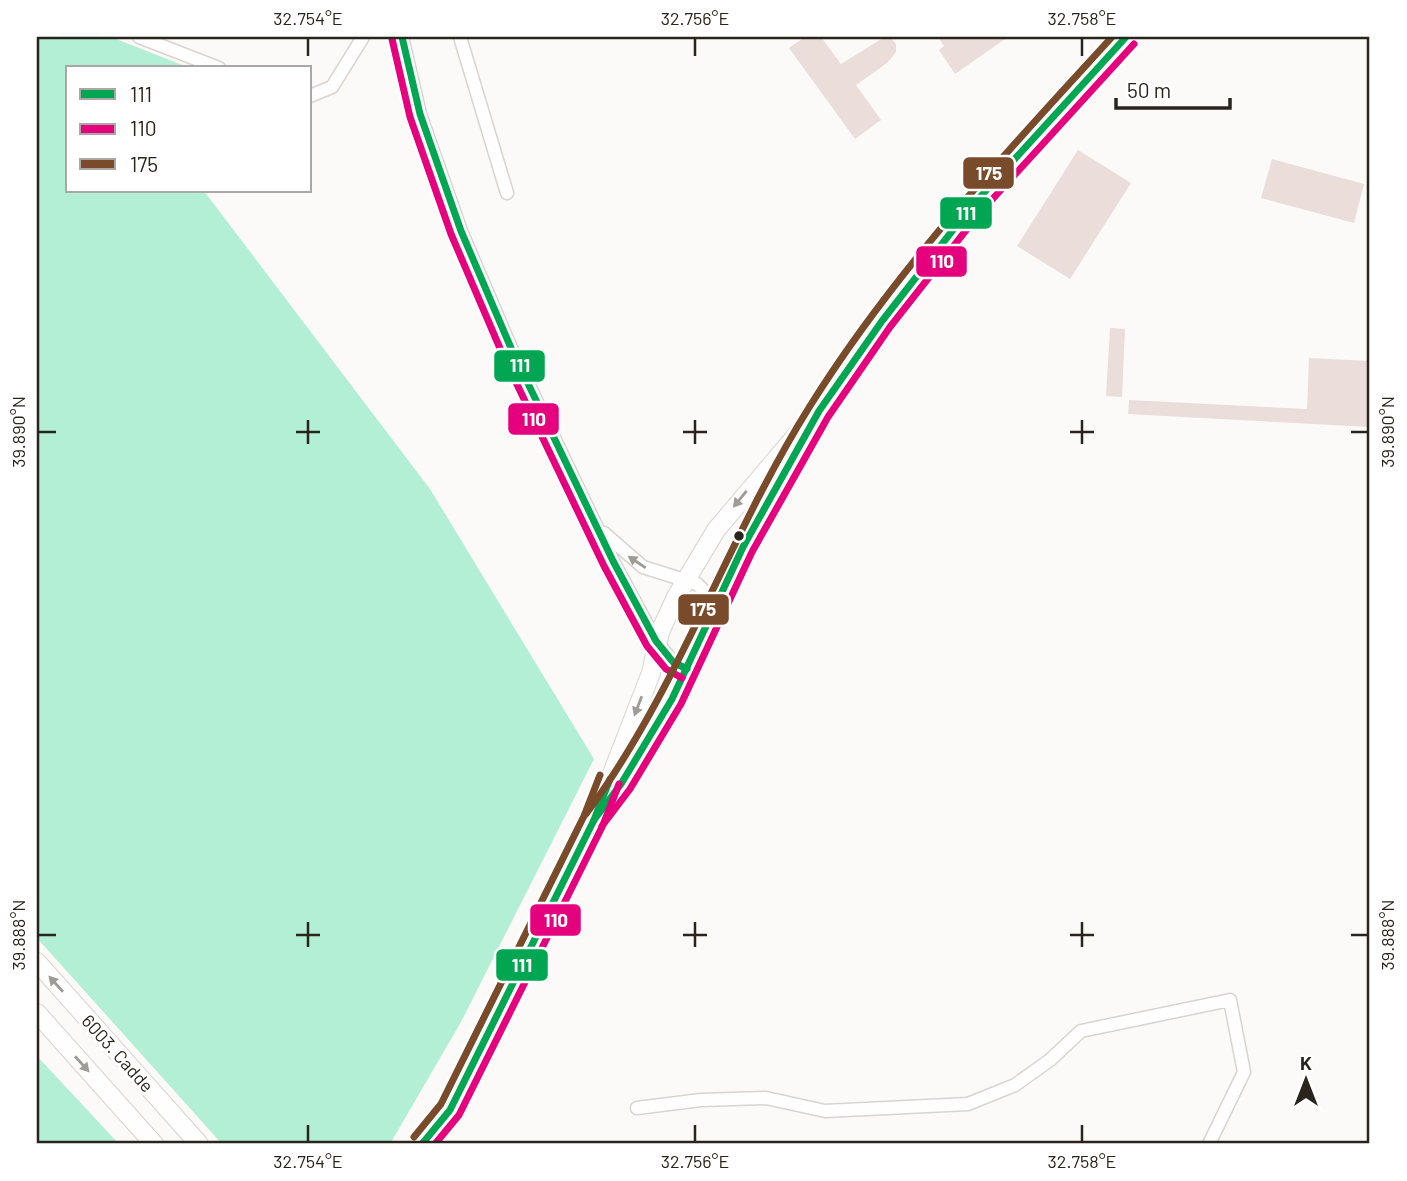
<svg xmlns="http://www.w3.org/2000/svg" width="1407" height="1181" viewBox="0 0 1407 1181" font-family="Barlow,sans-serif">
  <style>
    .forest { fill: #b3efd4 }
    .building { fill: #eaddda }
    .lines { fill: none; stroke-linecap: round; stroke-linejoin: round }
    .street-casing { stroke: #d8d4cf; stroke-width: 15 }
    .secondary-casing { stroke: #d8d4cf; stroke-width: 20 }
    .street { stroke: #fffefe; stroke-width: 12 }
    .secondary { stroke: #fffefe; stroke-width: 18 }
    .bus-1-casing { stroke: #fff; stroke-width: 12 }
    .bus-2-casing { stroke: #fff; stroke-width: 12 }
    .bus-3-casing { stroke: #fff; stroke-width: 12 }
    .bus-1 { stroke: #00a651; stroke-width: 7 }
    .bus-2 { stroke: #e5007d; stroke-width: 7 }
    .bus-3 { stroke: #7a4b2a; stroke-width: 7 }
    .oneway { fill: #9f9c98 }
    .ticks { fill: none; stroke: #2a251c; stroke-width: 2.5 }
    .bus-dot { fill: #2a251c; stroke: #fff; stroke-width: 2.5 }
    .labels { text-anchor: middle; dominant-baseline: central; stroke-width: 7; stroke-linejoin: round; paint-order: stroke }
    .street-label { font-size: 18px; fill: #2a251c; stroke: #fff }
    .line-badge { stroke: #fff; stroke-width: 2.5 }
    .badge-label { font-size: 19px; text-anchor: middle; font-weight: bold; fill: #fff }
    .neatline { fill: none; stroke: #2a251c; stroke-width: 2.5 }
    .ticks-label { font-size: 18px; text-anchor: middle; fill: #2a251c }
  </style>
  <rect width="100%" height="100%" fill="#fcfaf8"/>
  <!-- forest -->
  <g class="forest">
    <polygon points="37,37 111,37 190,68 68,68 68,191 204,191 430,489 594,759 461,1022 390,1144 222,1144 37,938"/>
    <polygon points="37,1056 119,1144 37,1144"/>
  </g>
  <!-- building -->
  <g class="building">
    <polygon points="805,37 821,37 841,64 883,38 891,38 896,44 896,52 887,63 856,85 881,120 855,139 789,48"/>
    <polygon points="938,37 1008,37 955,74 939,50 944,46"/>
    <polygon points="1078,150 1131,183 1070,279 1017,246"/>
    <polygon points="1272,159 1364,184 1354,223 1261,198"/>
    <polygon points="1110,328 1125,329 1122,397 1106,396"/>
    <polygon points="1309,358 1370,361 1370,427 1128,414 1129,400 1307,409"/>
  </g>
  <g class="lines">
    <!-- street casing -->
    <g class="street-casing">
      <g id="street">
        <polyline points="139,37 219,68"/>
        <polyline points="402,37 420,114 461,231 511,348 613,561 656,641 673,662 687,669"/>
        <polyline points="460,37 507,193"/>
        <polyline points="310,96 332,87 363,37"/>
        <polyline points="604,533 643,567 697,584 718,604"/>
        <polyline points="637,1108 701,1100 766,1098 825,1111 968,1104 1015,1085 1050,1060 1081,1031 1230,1000 1244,1072 1209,1144"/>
      </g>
    </g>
    <!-- secondary casing -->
    <g class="secondary-casing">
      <g id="secondary">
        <polyline points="594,820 621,784 672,699 743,547 819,411 882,321 970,208 1126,37"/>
        <polyline points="37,962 199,1144"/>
        <polyline points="37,1013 154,1144"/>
        <polyline points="422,1144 450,1110 474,1064 594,820 651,673 660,632 676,597 716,530 805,425"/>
      </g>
    </g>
    <!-- street -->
    <use href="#street" class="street"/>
    <!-- secondary -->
    <use href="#secondary" class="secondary"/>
    <!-- bus-1 casing -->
    <g class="bus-1-casing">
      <g id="bus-1">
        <polyline points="402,37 420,114 461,231 511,348 613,561 656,641 673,662 687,669"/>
        <polyline points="594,820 621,784 672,699 743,547 819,411 882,321 970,208 1126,37"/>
        <polyline points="422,1144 450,1110 594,820 610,779"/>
      </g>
    </g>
    <!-- bus-2 casing -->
    <g class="bus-2-casing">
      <g id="bus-2">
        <polyline points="392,39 410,117 451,234 502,353 604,566 647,646 666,669 682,678"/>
        <polyline points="602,826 630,789 681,704 752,552 828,417 890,327 978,215 1134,44"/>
        <polyline points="435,1144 459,1115 603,825 619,784"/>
      </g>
    </g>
    <!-- bus-3 casing -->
    <g class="bus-3-casing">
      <g id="bus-3">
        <path d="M586,814c93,-125 141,-276 224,-408 85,-136 195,-252 302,-369"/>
        <polyline points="414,1137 441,1104 584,816 600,775"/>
      </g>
    </g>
    <!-- bus-1 -->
    <use href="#bus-1" class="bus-1"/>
    <!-- bus-2 -->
    <use href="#bus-2" class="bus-2"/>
    <!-- bus-3 -->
    <use href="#bus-3" class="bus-3"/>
  </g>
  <!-- one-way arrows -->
  <defs><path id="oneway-solid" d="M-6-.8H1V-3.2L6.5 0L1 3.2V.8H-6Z" transform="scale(1.75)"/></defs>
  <g class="oneway">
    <use href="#oneway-solid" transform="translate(740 499) rotate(129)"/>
    <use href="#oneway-solid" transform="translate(637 562) rotate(-146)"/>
    <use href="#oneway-solid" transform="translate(638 706) rotate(111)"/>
    <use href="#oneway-solid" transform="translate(56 984) rotate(-132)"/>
    <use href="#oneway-solid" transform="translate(82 1064) rotate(48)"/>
  </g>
  <!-- ticks -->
  <path class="ticks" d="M308,38v18M695,38v18M1082,38v18M308,420v24M695,420v24M1082,420v24M38,432h18M296,432h24M683,432h24M1070,432h24M1351,432h17M308,922v25M695,922v25M1082,922v25M38,935h18M296,935h24M683,935h24M1070,935h24M1351,935h17M308,1125v17M695,1125v17M1082,1125v17"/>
  <!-- markers -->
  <circle class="bus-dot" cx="739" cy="536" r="6"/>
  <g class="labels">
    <!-- street labels -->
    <g class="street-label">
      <text transform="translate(118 1053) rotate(48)">6003. Cadde</text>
    </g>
  </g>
  <g class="line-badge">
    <rect x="962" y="156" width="53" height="34" rx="7" fill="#7a4b2a"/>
    <rect x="939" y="196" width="54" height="34" rx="7" fill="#00a651"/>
    <rect x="915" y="245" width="53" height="33" rx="7" fill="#e5007d"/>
    <rect x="493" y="349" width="53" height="34" rx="7" fill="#00a651"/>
    <rect x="507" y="402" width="53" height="34" rx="7" fill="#e5007d"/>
    <rect x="677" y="593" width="53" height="33" rx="7" fill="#7a4b2a"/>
    <rect x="529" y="903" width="53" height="34" rx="7" fill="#e5007d"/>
    <rect x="495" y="948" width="54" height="34" rx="7" fill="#00a651"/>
  </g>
  <g class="badge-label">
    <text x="989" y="180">175</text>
    <text x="966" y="220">111</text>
    <text x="942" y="268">110</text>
    <text x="520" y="372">111</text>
    <text x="534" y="426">110</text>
    <text x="703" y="616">175</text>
    <text x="556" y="927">110</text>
    <text x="522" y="972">111</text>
  </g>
  <!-- border -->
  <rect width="1407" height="1181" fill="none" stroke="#ffffff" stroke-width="77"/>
  <!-- legend -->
  <rect x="66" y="66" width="245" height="126" fill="#ffffff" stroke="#aaa8a4" stroke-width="2"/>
  <rect x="80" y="89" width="35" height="10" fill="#00a651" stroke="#aaa8a4" stroke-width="2"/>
  <text x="130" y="102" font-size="21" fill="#2a251c">111</text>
  <rect x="80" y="124" width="35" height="10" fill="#e5007d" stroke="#aaa8a4" stroke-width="2"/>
  <text x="130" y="136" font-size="21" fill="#2a251c">110</text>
  <rect x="80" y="159" width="35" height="10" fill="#7a4b2a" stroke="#aaa8a4" stroke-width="2"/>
  <text x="130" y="172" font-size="21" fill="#2a251c">175</text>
  <!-- north arrow -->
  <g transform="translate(1306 1080)" stroke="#ffffff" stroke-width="5" paint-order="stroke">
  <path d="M0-5L12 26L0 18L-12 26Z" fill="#2a251c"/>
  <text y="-10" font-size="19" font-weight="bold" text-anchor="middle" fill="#2a251c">K</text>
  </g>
  <!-- scale -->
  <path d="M1116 98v10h114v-10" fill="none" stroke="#2a251c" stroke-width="3.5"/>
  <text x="1127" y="98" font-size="21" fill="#2a251c" stroke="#ffffff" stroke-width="5" paint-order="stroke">50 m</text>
  <rect x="38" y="38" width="1330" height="1104" class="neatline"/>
  <g class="ticks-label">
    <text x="308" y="25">32.754°E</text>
    <text x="695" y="25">32.756°E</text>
    <text x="1082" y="25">32.758°E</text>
    <text transform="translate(19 432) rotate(-90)" y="6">39.890°N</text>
    <text transform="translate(1388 432) rotate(-90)" y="6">39.890°N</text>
    <text transform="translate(19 935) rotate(-90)" y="6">39.888°N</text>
    <text transform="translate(1388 935) rotate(-90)" y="6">39.888°N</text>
    <text x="308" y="1168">32.754°E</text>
    <text x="695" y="1168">32.756°E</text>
    <text x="1082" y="1168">32.758°E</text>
  </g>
</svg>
